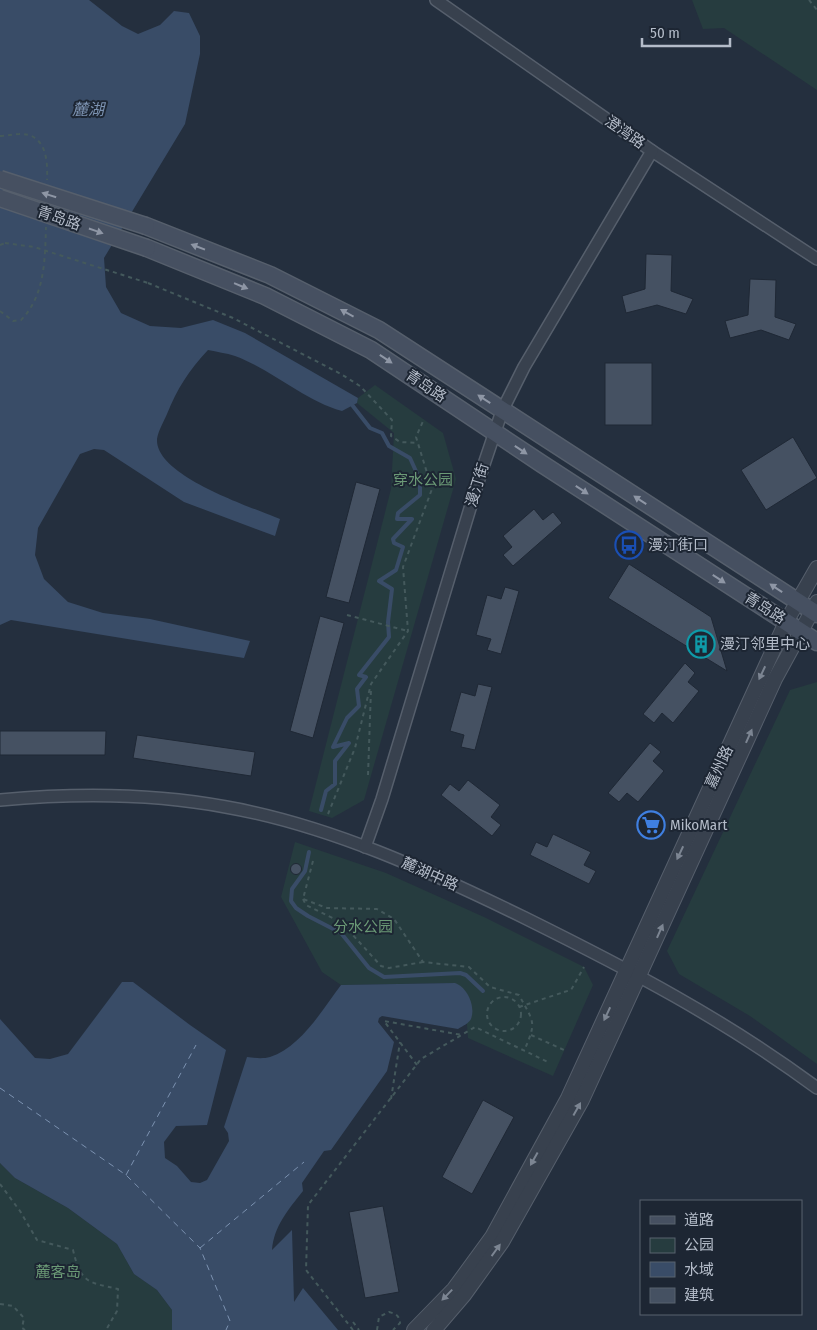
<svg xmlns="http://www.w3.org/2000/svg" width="817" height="1330" viewBox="0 0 817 1330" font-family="'Fira Sans Condensed','Noto Sans SC',sans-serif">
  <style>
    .green { fill: #263c3f }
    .water { fill: #394c67 }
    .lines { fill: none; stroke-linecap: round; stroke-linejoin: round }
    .stream { stroke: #394c67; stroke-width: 4 }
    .ferry { stroke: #7c92b1; stroke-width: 1; stroke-dasharray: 6 5; stroke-linecap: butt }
    .building { fill: #455162; stroke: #1f2835 }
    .minor-casing { stroke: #565f6c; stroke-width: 14 }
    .tertiary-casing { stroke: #565f6c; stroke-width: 16 }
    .secondary-casing { stroke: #565f6c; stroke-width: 19 }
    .path { stroke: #44595c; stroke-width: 2; stroke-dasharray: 4 4; stroke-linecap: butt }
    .minor { stroke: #38414e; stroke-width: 11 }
    .tertiary { stroke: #38414e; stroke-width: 14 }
    .secondary { stroke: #465061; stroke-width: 16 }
    .secondary-bridge-casing { stroke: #565f6c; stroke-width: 19; stroke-linecap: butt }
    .path-bridge { stroke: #44595c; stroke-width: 2; stroke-dasharray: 4 4; stroke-linecap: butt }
    .secondary-bridge { stroke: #465061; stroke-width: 16 }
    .oneway { fill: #8e96a5 }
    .oneway2 { fill: #7c8592 }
    .labels { text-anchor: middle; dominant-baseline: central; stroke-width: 4; stroke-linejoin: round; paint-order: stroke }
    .street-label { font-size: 15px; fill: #b4bcc9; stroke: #1d2633 }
    .park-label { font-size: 15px; fill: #6b9a76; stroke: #1d2633 }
    .poi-label { font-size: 15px; fill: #b4bcc9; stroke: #1d2633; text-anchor: start }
    .water-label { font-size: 16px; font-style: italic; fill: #7c92b1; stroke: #1d2633 }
  </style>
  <rect width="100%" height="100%" fill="#242f3e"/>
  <!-- green -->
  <g class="green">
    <polygon points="692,0 817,0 817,90 724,28 703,29"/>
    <polygon points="375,385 443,433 456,479 364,800 332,818 309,811 391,489 394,433 357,403 358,398"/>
    <polygon points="817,682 817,1064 750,1016 679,974 667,951 790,690"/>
    <polygon points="295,842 386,873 484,917 584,967 593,985 553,1076 468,1038 465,999 455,983 341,985 322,972 281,897"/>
    <polygon points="0,1163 15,1178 68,1208 117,1244 134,1274 157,1290 172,1310 172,1330 0,1330"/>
  </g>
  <!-- water -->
  <g class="water">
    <path d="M0,0h89l33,26 16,8 22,-9 14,-14 15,2 11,23v18l-15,70 -81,134 2,29 15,26 29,13 31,2 32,-8 32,13 113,65 -1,5 -15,8c-39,-11 -69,-41 -107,-55 -9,-3 -18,-4 -27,-6 -19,20 -31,39 -41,64 -3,7 -9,17 -10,25 -2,37 95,68 123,80l-5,17 -91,-34 -80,-52 -10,-1 -14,5 -42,74 -3,27 9,24 24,23 35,11 47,6 100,22 -6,17 -233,-38 -11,5z"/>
    <path d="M122,982h11l57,43 36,25 -19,75 -31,1 -12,16 1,16 12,8 14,16 9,1 7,-3 22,-39 -1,-8 -4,-6 23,-70c7,1 16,2 23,0 31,-10 52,-47 71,-72l114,-2c12,4 21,23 16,36 -2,4 -8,7 -13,10l-76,-13 -3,2 -1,4 16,20 -7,29 -56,79 -7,1 -22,32 1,8c-15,19 -29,35 -31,59l20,-20 2,72 9,-14 35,42h-166v-20l-15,-20 -23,-16 -17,-30 -49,-36 -53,-30 -15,-15v-144l35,39 15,1 18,-5z"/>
  </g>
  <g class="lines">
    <!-- stream -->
    <g class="stream">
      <polyline points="321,810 326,791 335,784 335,761 349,743 333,747 347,718 359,706 357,689 366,677 359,675 389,637 388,622 392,589 379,581 396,570 403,547 394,543 393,539 412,519 397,519 398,513 420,495 420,480 410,458 389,446 382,433 370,428 349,401"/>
      <polyline points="309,852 305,871 292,889 291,901 296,908 308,916 341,933 369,968 384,977 460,973 466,975 483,991"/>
    </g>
    <!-- ferry -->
    <g class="ferry">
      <polyline points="0,1088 126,1175 200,1248 230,1321 226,1330"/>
      <polyline points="126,1175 196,1045"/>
      <polyline points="200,1248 304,1162"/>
    </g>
  </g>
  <!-- building -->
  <g class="building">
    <polygon points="646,254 672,255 671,291 693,299 686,314 657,305 626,313 622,296 645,289"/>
    <polygon points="750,279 776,280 775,317 796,324 789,340 761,330 730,338 725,321 748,315"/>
    <rect x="605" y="363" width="47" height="62"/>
    <polygon points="793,437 817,478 766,510 741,470"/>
    <polygon points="356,482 380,489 349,603 326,597"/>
    <polygon points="534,509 543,520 553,512 562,523 513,566 503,555 512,547 503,536"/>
    <polygon points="629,564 711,617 727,671 608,598"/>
    <polygon points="505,587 519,591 501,654 487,650 491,639 476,635 487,595 501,599"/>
    <polygon points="320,616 344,623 313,738 290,731"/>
    <polygon points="685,663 695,673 688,682 699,691 673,723 662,713 654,723 643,714"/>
    <polygon points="478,684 492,687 475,750 461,747 464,735 450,731 461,692 475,696"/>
    <polygon points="0,731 106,731 105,755 0,755"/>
    <polygon points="137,735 255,752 251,776 133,758"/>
    <polygon points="650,743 661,752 653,761 664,771 638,802 627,793 619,802 608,793"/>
    <polygon points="468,780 500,805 491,817 501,825 492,836 441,795 450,784 459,791"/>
    <polygon points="553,834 591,852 584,865 596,871 589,884 530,855 536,842 547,847"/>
    <circle cx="296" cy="869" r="5.5"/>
    <polygon points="483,1100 514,1117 472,1194 442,1177"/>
    <polygon points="383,1206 399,1292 365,1298 349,1212"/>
  </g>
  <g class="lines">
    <!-- minor casing -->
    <g class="minor-casing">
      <g id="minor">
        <polyline points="436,0 652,151 817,259"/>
        <path d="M0,800c76,-7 151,-7 226,7 103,18 205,65 299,111 103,51 199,101 292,170"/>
        <polyline points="365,847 382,799 478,482 502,411 524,367 652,151"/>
      </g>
    </g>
    <!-- tertiary casing -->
    <g class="tertiary-casing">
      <g id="tertiary">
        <polyline points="414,1330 454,1289 492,1237 568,1098 786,622 817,568"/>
        <polyline points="434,1330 464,1295 502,1242 582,1100 775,679 817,602"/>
      </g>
    </g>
    <!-- secondary casing -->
    <g class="secondary-casing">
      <g id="secondary">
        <polyline points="146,226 270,275 379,330 817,614"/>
        <polyline points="147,248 265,296 371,350 542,464 817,642"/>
      </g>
    </g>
    <!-- path -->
    <g class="path">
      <polyline points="809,0 817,10"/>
      <path d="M0,136c7,0 13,-2 19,-2 27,-1 29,26 28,46"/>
      <polyline points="0,245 5,243"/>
      <polyline points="148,283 233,318 341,374 360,386 392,420 391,436 400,442 418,443"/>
      <path d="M0,311l13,10 8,-1c24,-24 24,-61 25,-93"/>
      <polyline points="347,615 408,631"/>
      <polyline points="368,775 371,689"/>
      <polyline points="328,814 355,748 371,684 408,631 403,567 432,489 416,437 424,419"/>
      <path d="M313,861l-10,38 24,9 50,1 17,10 29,43 46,5 21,20 29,8c15,28 18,26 5,56"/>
      <polyline points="303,899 306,905 341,922 381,966 389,968 423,962"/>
      <polyline points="564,992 571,990 584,967"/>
      <circle cx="504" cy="1014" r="17"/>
      <polyline points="531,1035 564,1050"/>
      <polyline points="417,1065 384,1021 462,1035"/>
      <polyline points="391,1099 400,1042"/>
      <path d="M0,1184l20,27 17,29 36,10c8,33 14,32 45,39l-1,22 -11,19"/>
      <polyline points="0,1304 13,1306 24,1318 22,1328 25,1330"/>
      <polyline points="353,1322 359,1330"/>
      <polyline points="353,1330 306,1270 308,1205 421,1059 475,1027 550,1063"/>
      <path d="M377,1330l2,-13 10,-5c7,2 10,3 11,11l-7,7"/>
    </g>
    <!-- minor -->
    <use href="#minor" class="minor"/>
    <!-- tertiary -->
    <use href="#tertiary" class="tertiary"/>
    <!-- secondary -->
    <use href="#secondary" class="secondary"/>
    <!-- secondary-bridge casing -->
    <g class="secondary-bridge-casing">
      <g id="secondary-bridge">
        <polyline points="0,179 146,226"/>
        <polyline points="0,198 147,248"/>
      </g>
    </g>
    <!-- path-bridge -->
    <g class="path-bridge">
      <polyline points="5,243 34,247 148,283"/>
      <polyline points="519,1007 564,992"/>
    </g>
    <!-- secondary-bridge -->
    <use href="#secondary-bridge" class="secondary-bridge"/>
  </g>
  <!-- one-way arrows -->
  <defs><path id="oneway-solid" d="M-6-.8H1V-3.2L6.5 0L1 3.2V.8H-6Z" transform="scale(1.25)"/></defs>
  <g class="oneway">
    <use href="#oneway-solid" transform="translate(49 195) rotate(-163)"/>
    <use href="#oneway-solid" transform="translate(96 231) rotate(19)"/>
    <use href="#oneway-solid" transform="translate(198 247) rotate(-159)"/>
    <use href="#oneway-solid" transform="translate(241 286) rotate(22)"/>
    <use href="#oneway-solid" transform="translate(347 313) rotate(-151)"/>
    <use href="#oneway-solid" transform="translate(386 359) rotate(34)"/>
    <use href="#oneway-solid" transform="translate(484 399) rotate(-147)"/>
    <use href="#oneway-solid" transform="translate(521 450) rotate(34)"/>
    <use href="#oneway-solid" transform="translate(582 490) rotate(33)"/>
    <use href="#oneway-solid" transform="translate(640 500) rotate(-147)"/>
    <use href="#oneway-solid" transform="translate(719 579) rotate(33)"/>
    <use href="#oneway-solid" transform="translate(776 588) rotate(-146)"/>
  </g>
  <g class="oneway2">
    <use href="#oneway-solid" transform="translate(762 673) rotate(115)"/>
    <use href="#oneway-solid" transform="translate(749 736) rotate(-66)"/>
    <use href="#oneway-solid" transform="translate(680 853) rotate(115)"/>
    <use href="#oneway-solid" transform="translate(660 931) rotate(-66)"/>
    <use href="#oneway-solid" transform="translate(607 1014) rotate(115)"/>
    <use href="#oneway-solid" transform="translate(577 1109) rotate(-61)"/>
    <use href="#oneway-solid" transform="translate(534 1159) rotate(119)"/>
    <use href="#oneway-solid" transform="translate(496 1250) rotate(-54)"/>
    <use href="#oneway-solid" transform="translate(447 1295) rotate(134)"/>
  </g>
  <!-- icons -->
  <defs>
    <g id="bus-ring" transform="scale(1.4375)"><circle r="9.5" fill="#1d2633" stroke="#1a4fb4" stroke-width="1.5"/><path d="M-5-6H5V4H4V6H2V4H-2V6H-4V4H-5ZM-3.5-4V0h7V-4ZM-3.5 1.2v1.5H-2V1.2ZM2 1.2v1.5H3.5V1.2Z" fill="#1a4fb4"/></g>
    <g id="building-ring" transform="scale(1.4375)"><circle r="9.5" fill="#1d2633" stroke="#0f9aa8" stroke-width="1.5"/><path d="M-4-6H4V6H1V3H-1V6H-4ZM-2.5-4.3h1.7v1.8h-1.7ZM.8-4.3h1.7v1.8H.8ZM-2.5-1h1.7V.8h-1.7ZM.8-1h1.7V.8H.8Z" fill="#0f9aa8"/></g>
    <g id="supermarket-ring" transform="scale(1.4375)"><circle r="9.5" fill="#1d2633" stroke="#3f7fe0" stroke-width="1.5"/><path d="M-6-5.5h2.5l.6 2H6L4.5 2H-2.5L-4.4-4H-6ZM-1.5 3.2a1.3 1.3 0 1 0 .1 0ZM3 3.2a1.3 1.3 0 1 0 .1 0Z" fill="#3f7fe0"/></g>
  </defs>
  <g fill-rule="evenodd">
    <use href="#bus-ring" x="629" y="545"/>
    <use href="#building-ring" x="701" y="644"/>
    <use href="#supermarket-ring" x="651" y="825"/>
  </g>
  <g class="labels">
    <!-- street labels -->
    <g class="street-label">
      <text transform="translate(625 132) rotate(35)">澄湾路</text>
      <text transform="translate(59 218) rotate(19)">青岛路</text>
      <text transform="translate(426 386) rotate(34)">青岛路</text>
      <text transform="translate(477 485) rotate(-73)">漫汀街</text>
      <text transform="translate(765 608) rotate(32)">青岛路</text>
      <text transform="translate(719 767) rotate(-65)">嘉州路</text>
      <text transform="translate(430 874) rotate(24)">麓湖中路</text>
    </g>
    <!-- park labels -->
    <g class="park-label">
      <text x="423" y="480">穿水公园</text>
      <text x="363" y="927">分水公园</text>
      <text x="58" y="1272">麓客岛</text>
    </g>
    <!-- poi labels -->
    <g class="poi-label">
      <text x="648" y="545">漫汀街口</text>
      <text x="720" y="644">漫汀邻里中心</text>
      <text x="670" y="825">MikoMart</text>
    </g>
    <!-- water labels -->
    <g class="water-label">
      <text x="88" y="109">麓湖</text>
    </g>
  </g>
  <!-- legend -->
  <rect x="640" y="1200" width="162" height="115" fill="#1d2633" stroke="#59626f"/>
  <rect x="650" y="1216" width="25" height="8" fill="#465061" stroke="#59626f"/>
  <text x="684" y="1225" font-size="15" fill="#b4bcc9">道路</text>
  <rect x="650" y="1238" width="25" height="15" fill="#263c3f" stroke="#59626f"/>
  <text x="684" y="1250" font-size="15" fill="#b4bcc9">公园</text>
  <rect x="650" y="1262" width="25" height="15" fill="#394c67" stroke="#59626f"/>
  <text x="684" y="1275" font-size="15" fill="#b4bcc9">水域</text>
  <rect x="650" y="1288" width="25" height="15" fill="#455162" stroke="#59626f"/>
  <text x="684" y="1300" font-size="15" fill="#b4bcc9">建筑</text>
  <!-- scale -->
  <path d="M642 38v8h88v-8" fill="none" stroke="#b4bcc9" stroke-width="2.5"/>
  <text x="650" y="38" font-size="15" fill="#b4bcc9" stroke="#1d2633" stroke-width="4" paint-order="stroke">50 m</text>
</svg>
